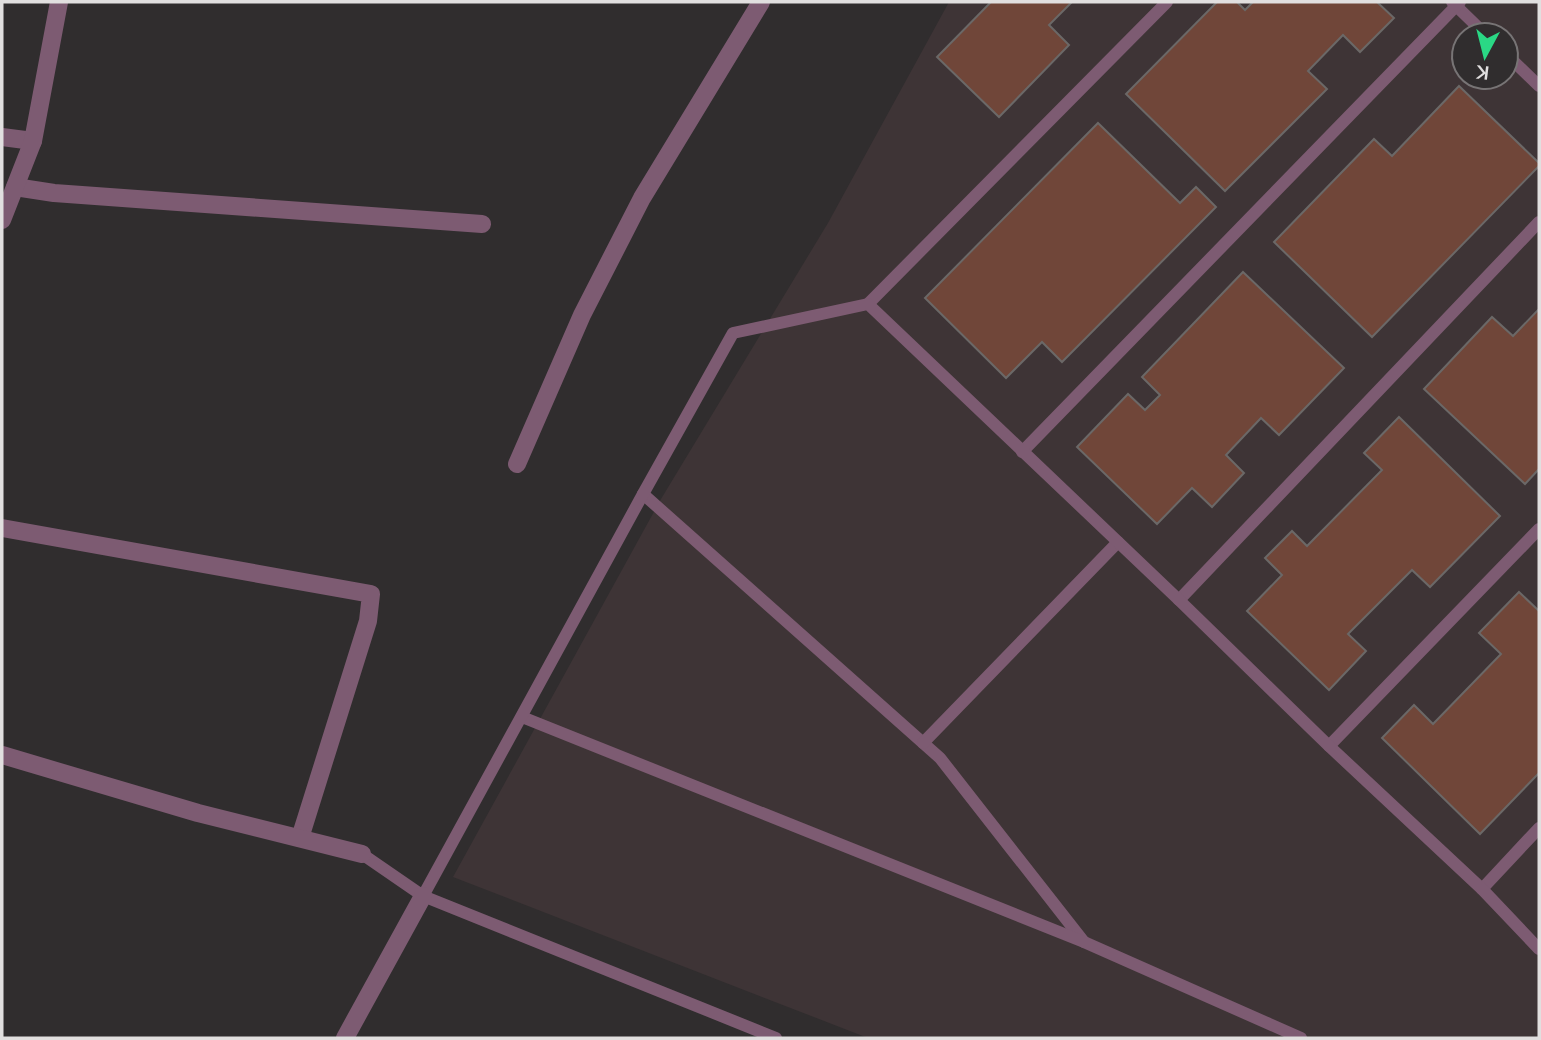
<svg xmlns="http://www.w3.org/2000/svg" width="1541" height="1040" viewBox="0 0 1541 1040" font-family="Mulish,sans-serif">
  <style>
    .built { fill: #3e3436; fill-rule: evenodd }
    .building { fill: #704639; stroke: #6b6867; stroke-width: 2 }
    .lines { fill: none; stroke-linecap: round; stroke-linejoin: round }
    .service { stroke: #7d5b72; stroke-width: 12 }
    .minor { stroke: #7d5b72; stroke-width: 18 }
  </style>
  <rect width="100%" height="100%" fill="#302d2e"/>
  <!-- built -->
  <path class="built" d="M949,2h590v1036h-671l-415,-161 208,-378 167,-276zM1464,35h42v42h-42z"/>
  <!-- building -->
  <g class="building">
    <polygon points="991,2 1072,2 1049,25 1069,45 999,117 937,57"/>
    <polygon points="1217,2 1237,2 1245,10 1253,2 1377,2 1394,18 1360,52 1343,35 1308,71 1327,89 1225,191 1126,94"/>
    <polygon points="1459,86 1539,163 1539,166 1372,337 1274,242 1374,139 1392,156"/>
    <polygon points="1098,123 1180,203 1196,187 1216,207 1062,362 1042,342 1006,378 925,298"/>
    <polygon points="1243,272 1344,368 1279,435 1261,418 1226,455 1244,473 1212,507 1192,488 1157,524 1077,447 1128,394 1145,410 1160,395 1142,377"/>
    <polygon points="1539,309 1539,469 1525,484 1424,389 1492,317 1513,336"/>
    <polygon points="1399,417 1500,516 1430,587 1412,570 1348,634 1366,651 1329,690 1247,611 1282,575 1265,558 1292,531 1307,546 1382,470 1364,453"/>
    <polygon points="1519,592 1539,611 1539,773 1480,834 1382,738 1414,705 1433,724 1501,654 1479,633"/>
  </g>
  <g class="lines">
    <!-- service -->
    <g class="service">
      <polyline points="1452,2 1486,35"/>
      <polyline points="1506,54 1539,86"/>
      <polyline points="868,304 1167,2"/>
      <polyline points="1022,452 1460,2"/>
      <polyline points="643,494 940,758 1084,942"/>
      <polyline points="1179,600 1539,222"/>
      <polyline points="522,717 1084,942 1301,1038"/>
      <polyline points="923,743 1118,542"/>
      <polyline points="1329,746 1539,529"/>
      <polyline points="362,854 423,896 776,1038"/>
      <polyline points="1482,889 1539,828"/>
      <polyline points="423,896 643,494 733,333 868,304 1179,600 1329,746 1482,889 1539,949"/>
    </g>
    <!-- minor -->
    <g class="minor">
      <polyline points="2,137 33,141"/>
      <polyline points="15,187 54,193 482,224"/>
      <polyline points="2,220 33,141 59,2"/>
      <polyline points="517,464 582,315 642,198 761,2"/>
      <polyline points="2,528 371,594 368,621 300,838"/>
      <polyline points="2,755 198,813 362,854"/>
      <polyline points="345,1038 423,896"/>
    </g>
  </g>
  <!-- border -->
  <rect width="1541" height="1040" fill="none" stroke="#e1dfdf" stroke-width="7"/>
  <!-- north arrow -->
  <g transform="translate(1485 56) rotate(187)"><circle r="33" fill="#302d2e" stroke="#777475" stroke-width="2"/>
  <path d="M0-5L12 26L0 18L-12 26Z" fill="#2ad885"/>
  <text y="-10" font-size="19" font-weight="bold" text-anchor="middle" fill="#e1dfdf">K</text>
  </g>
</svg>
